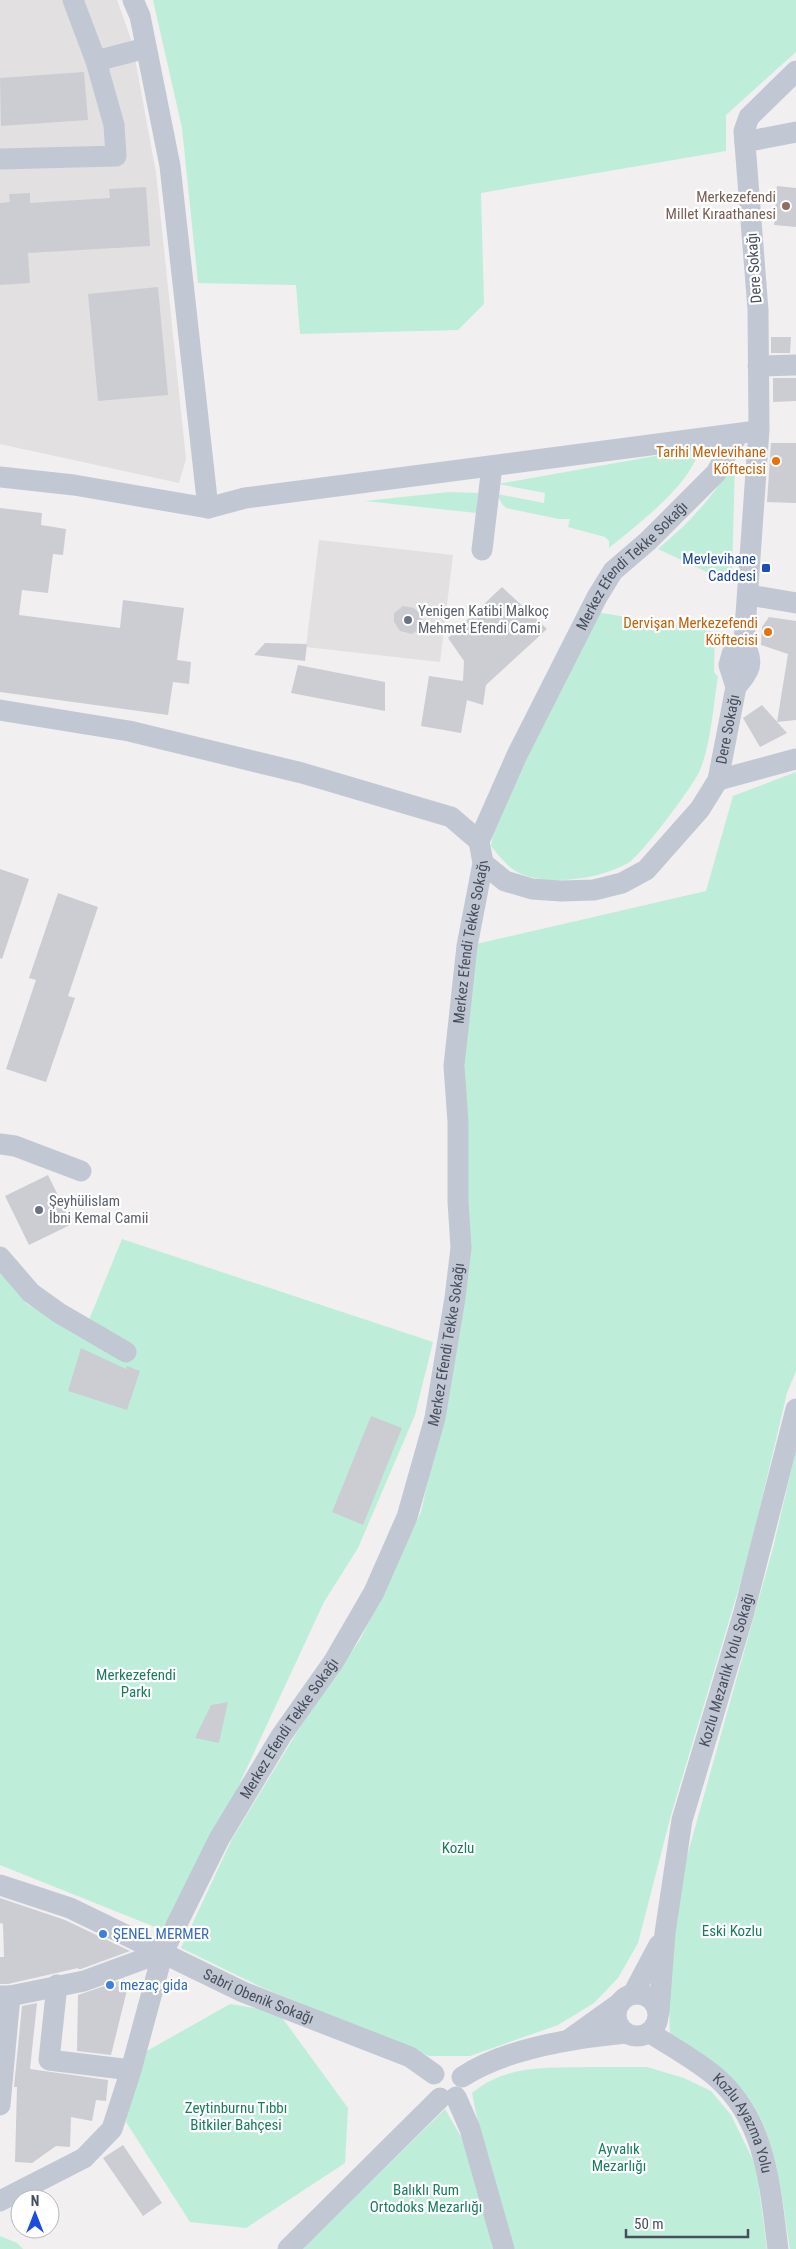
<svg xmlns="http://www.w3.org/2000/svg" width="796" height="2249" viewBox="0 0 796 2249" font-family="'Roboto Condensed',sans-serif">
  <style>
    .education { fill: #e2e0e1 }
    .green { fill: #beeed9 }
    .building { fill: #cccdd3 }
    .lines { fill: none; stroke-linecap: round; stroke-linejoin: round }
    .minor { stroke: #c2c8d3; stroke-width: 21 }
    .education-dot { fill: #8d6e63; stroke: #fff; stroke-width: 2 }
    .food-dot { fill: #e8710a; stroke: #fff; stroke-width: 2 }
    .transit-dot { fill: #1a4fb4; stroke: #fff; stroke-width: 2 }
    .worship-dot { fill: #6b7280; stroke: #fff; stroke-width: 2 }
    .shop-dot { fill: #3f7fe0; stroke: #fff; stroke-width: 2 }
    .labels { text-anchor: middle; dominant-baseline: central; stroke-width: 4.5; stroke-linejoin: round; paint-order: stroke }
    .education-label { font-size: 15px; fill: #785e54; stroke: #fff; text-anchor: end }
    .street-label { font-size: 15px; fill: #474e5c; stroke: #fff }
    .food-label { font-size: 15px; fill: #c56008; stroke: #fff; text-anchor: end }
    .transit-label { font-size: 15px; fill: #164399; stroke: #fff; text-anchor: end }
    .worship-label { font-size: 15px; fill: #5b616d; stroke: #fff; text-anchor: start }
    .park-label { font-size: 15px; fill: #187c5d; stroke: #fff }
    .shop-label { font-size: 15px; fill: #366cbe; stroke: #fff; text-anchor: start }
  </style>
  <rect width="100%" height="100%" fill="#f1efef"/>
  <!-- education -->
  <g class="education">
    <polygon points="0,0 117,0 132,42 156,173 186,459 179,483 0,444"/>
    <polygon points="319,540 453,555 440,662 306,647"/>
  </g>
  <!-- green -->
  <g class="green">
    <polygon points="153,0 796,0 796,52 726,115 726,151 481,193 484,304 458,330 300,334 296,285 198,283 182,128"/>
    <path d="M700,448c-11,39 -60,74 -91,100v-7l-4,-4 -37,-10 2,-8h-11l-53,-11 -4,-4 -5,-10 47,9 1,-10 -47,-9z"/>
    <path d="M735,461l-3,116 -6,4 -68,-32c34,-29 53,-50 77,-88z"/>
    <polygon points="449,492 478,493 477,513 365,501"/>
    <path d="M596,612l119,20 -1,40 4,5c-5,29 -7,67 -18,93 -6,15 -59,86 -72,93 -28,16 -76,23 -107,11 -12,-5 -22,-18 -30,-28l3,-19z"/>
    <polygon points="796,772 796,1371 787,1393 749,1554 671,1815 638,1943 618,1978 594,2003 558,2025 470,2056 429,2056 261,1987 181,1948 232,1839 299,1729 361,1638 421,1512 443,1413 464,1072 476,944 706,891 733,796"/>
    <polygon points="122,1239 433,1342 415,1415 358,1548 324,1602 170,1933 0,1865 0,1270 27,1304 82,1337"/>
    <path d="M796,1450v799h-6c-9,-53 -12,-116 -48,-160 -18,-22 -47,-35 -72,-48l-3,-113 106,-380z"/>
    <polygon points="230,2004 278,2012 348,2108 345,2163 246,2228 190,2222 126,2122 138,2056"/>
    <path d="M591,2067h56l37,11 27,13 20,24 25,51 11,83h-253l-34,-116 -8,-40c35,-29 76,-25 119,-26z"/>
    <polygon points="445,2109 467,2147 493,2249 302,2249"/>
    <polygon points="0,2236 17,2243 23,2249 0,2249"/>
  </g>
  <!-- building -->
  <g class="building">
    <polygon points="84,72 88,120 1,126 0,78"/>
    <polygon points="777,186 796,188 796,227 774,225"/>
    <polygon points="146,187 150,246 28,253 30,283 0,285 0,203 10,202 9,194 30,193 30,203 110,198 109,189"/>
    <polygon points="158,287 168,395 98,401 88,294"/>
    <polygon points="771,337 791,337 790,353 771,353"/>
    <polygon points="773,378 796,378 796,401 773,402"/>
    <polygon points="771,443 796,443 796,503 767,502"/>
    <polygon points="0,508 42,513 41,525 66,529 63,555 53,554 48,593 22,590 19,615 120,628 123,600 184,608 177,660 191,662 189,684 173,682 168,715 0,692"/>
    <polygon points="502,587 547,629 486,685 483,705 467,700 461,733 421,726 429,676 463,681 464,661 448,638"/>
    <polygon points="403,606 414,608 422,617 422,628 412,634 400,631 394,622 394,613"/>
    <polygon points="769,617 796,621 796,720 777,722 788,654 761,645 762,627"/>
    <polygon points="265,643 307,644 305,661 254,655"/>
    <polygon points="298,665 385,682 385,711 291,693"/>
    <polygon points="762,705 787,733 760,747 743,718"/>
    <polygon points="0,869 29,879 2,959 0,958"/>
    <polygon points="58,893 98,907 68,996 75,998 46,1082 6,1069 36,980 29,978"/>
    <polygon points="48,1175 72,1224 29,1245 5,1196"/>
    <polygon points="81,1348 126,1369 127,1366 140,1371 127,1410 68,1391"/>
    <polygon points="371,1416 402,1428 363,1525 332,1512"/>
    <polygon points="228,1702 219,1743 195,1738 211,1705"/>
    <polygon points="0,1898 65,1920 130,1951 81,1969 78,1969 78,1968 8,1984 0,1984 0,1957 4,1957 3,1924 0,1923"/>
    <polygon points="125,1979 124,1982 129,1982 111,2055 77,2051 78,1995"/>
    <polygon points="37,2003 30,2069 108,2080 106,2101 96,2100 92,2121 71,2117 70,2147 56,2146 32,2163 15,2162 17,2087 14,2087 22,2006"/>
    <polygon points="123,2145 162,2203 143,2216 103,2158"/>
  </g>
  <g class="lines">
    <!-- minor -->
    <g class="minor">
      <polyline points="133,0 140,16 170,166 208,508"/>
      <polyline points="96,61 146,48"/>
      <polyline points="745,142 796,132"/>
      <polyline points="0,159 116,156 114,125 96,61 73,0"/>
      <polyline points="758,366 796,365"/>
      <polyline points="0,477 74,485 208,508 245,498 749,432"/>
      <polyline points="482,550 492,466"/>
      <polyline points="749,595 796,603"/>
      <path d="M736,687c14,-17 19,-23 8,-44"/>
      <polyline points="0,710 129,731 302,773 451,817 479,841"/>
      <polyline points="718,780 796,759"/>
      <path id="s1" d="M483,863l22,18 27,8 29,2 33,-1 28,-7 24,-13 54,-61 18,-29 18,-93 -7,-22 3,-11 12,-11 15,-214 -1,-119 -14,-179 5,-14 47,-46"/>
      <polyline points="0,1144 15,1146 81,1171"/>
      <polyline points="0,1257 31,1293 59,1313 126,1352"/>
      <path id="s2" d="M0,1885l70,23 173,84 167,65 24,17"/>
      <polyline points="57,1985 49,2060 131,2070"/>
      <circle cx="637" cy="2015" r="21"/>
      <polyline points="633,1994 659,1945"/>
      <polyline points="0,1996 10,1996 84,1981 163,1952"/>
      <path id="s3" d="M659,2012l6,-79 17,-113 62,-208 52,-203"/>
      <path id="s4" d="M650,2033c22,14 46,27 66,44 51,44 54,111 62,172"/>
      <polyline points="571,2038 620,2003"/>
      <path d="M462,2077c44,-29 112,-39 164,-44"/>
      <polyline points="456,2097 470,2129 504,2249"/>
      <polyline points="0,2105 10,1996"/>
      <path id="s5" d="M0,2201l84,-43 28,-29 19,-59 32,-118 56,-113 62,-103 53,-75 40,-69 33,-75 28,-99 20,-120 6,-50 -3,-47v-79l-4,-56 13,-120 16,-83 -4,-22 38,-86 80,-158 16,-26 35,-30 68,-68 22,-39"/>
      <polyline points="288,2249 440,2098"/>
    </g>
  </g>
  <!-- markers -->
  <circle class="education-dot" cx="786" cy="206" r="5"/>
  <g class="food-dot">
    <circle cx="776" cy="461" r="5"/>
    <circle cx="768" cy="632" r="5"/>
  </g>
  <rect class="transit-dot" x="761" y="563" width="10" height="10" rx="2.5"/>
  <g class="worship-dot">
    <circle cx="408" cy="620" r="5"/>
    <circle cx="39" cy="1210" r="5"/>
  </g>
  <g class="shop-dot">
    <circle cx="103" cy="1934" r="5"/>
    <circle cx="110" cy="1985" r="5"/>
  </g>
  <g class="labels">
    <!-- education labels -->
    <g class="education-label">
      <text x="776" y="197">Merkezefendi<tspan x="776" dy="17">Millet Kıraathanesi</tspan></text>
    </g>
    <!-- street labels -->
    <g class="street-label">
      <text transform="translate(754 268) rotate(-94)">Dere Sokağı</text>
      <text stroke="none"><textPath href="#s5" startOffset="1821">Merkez Efendi Tekke Sokağı</textPath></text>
      <text stroke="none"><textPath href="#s1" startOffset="342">Dere Sokağı</textPath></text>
      <text stroke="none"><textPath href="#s5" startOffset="1401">Merkez Efendi Tekke Sokağı</textPath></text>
      <text stroke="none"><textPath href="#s5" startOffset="996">Merkez Efendi Tekke Sokağı</textPath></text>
      <text stroke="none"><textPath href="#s3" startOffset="350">Kozlu Mezarlık Yolu Sokağı</textPath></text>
      <text stroke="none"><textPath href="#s5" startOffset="576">Merkez Efendi Tekke Sokağı</textPath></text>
      <text stroke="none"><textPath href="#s2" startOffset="282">Sabri Obenik Sokağı</textPath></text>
      <text stroke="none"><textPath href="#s4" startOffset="134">Kozlu Ayazma Yolu</textPath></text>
    </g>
    <!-- food labels -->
    <g class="food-label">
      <text x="766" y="452">Tarihi Mevlevihane<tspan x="766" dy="17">Köftecisi</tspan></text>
      <text x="758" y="623">Dervişan Merkezefendi<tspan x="758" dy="17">Köftecisi</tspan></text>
    </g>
    <!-- transit labels -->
    <g class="transit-label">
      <text x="756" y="559">Mevlevihane<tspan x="756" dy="17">Caddesi</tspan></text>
    </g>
    <!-- worship labels -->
    <g class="worship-label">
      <text x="418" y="611">Yenigen Katibi Malkoç<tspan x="418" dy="17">Mehmet Efendi Cami</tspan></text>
      <text x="49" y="1201">Şeyhülislam<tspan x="49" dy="17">İbni Kemal Camii</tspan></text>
    </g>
    <!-- park labels -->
    <g class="park-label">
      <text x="136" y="1675">Merkezefendi<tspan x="136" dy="17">Parkı</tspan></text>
      <text x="458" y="1848">Kozlu</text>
      <text x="732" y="1931">Eski Kozlu</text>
      <text x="236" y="2108">Zeytinburnu Tıbbı<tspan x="236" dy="17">Bitkiler Bahçesi</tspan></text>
      <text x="619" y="2149">Ayvalık<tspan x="619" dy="17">Mezarlığı</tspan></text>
      <text x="426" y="2190">Balıklı Rum<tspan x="426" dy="17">Ortodoks Mezarlığı</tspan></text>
    </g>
    <!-- shop labels -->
    <g class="shop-label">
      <text x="113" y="1934">ŞENEL MERMER</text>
      <text x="120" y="1985">mezaç gida</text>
    </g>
  </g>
  <!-- north arrow -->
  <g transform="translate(35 2214)"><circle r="24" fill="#ffffff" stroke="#b5b8be"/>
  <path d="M0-4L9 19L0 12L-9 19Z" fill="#1c4dde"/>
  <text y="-8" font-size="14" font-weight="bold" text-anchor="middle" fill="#474e5c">N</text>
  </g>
  <!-- scale -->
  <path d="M626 2229v8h122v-8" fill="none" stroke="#474e5c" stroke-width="2.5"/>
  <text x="634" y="2229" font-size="15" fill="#474e5c" stroke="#ffffff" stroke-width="4" paint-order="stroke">50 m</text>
</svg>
